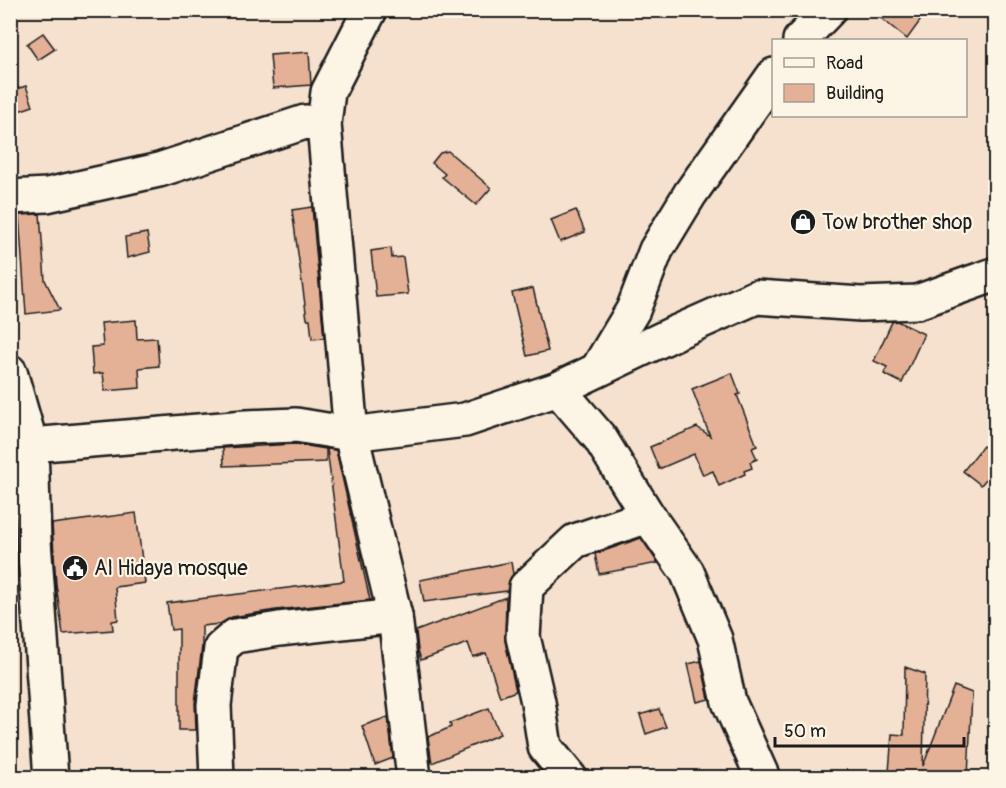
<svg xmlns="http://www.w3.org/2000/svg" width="1006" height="788" viewBox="0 0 1006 788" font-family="Pangolin,sans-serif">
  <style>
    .building { fill: #e4b197; stroke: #1c1c1c; stroke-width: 1.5 }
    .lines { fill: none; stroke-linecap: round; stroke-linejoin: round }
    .minor-casing { stroke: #1c1c1c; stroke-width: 38 }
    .minor { stroke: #fcf5e5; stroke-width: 33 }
    .labels { text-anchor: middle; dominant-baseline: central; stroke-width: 4.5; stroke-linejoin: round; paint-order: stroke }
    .poi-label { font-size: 21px; fill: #1c1c1c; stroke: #fcf5e5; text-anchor: start }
  </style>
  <rect width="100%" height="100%" fill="#f5e1ce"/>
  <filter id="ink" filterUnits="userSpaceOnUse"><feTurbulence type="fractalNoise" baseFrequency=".0167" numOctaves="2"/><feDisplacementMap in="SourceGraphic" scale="12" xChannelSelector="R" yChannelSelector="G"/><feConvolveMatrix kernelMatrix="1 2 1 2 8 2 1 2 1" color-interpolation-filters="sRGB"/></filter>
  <g filter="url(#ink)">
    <!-- building -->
    <g class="building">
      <polygon points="871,10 928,10 907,39"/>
      <polygon points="43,33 55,49 38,60 27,44"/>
      <polygon points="309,52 311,85 273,88 270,55"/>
      <polygon points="26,86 33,106 10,114 10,91"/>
      <polygon points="448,151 491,188 476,205 442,177 445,174 432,163 440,153"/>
      <polygon points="312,207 324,338 312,339 310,319 307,319 292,210"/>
      <polygon points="576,210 585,232 560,242 551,220"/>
      <polygon points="40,214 45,280 60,310 26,314 19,215"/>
      <polygon points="147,233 150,252 127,258 125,237"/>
      <polygon points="391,248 392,258 403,257 408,294 376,297 371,251"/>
      <polygon points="533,288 548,351 527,356 512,293"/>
      <polygon points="136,320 137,339 157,338 159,366 139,368 140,388 105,391 103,373 93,374 91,347 103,346 101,323"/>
      <polygon points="897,321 924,334 902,383 884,374 887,367 874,361 892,322"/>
      <polygon points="732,373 740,394 737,395 757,446 752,448 757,459 750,462 752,468 744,471 745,474 719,486 713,471 703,475 694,454 659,469 650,447 697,427 710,436 692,389"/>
      <polygon points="295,444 326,449 326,462 224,466 223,448"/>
      <polygon points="983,446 996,455 996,467 981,485 963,471"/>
      <polygon points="327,449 336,450 370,600 276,610 232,617 220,624 202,626 202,646 195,703 196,730 179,730 179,629 171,630 167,603 344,581"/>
      <polygon points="136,513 145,583 115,587 118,620 112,621 113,630 63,634 56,584 52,524"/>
      <polygon points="641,538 658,563 599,574 595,554"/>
      <polygon points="511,562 513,574 507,591 424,602 420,580"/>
      <polygon points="506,597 505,641 516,691 500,697 486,653 473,657 468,643 421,660 418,650 416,631"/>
      <polygon points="701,661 709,699 697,702 688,664"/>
      <polygon points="905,667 925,674 923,766 954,686 972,693 968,777 889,772 892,734 904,735"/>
      <polygon points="489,708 500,734 432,763 428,737 451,727 450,723"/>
      <polygon points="659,709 666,727 646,734 640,715"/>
      <polygon points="388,717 393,758 375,765 362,726"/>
    </g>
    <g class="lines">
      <!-- minor casing -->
      <g class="minor-casing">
        <g id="minor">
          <polyline points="800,40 829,10"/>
          <polyline points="324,124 351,434 395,616 414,778"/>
          <polyline points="10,197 47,195 159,170 305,122 324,124 328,92 370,10"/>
          <polyline points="597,370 633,310 656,250 690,194 774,75"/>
          <polyline points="10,372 31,445 34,541 51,778"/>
          <polyline points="558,389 600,438 648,516 687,572 715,639 729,702 763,778"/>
          <polyline points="31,445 246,427 296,425 351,434 465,420 558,389 677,332 756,297 861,304 917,302 996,274"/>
          <polyline points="217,778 214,705 221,648 235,636 279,629 395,616"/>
          <polyline points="570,778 545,747 538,702 523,637 526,587 575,541 648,516"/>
        </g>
      </g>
      <!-- minor -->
      <use href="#minor" class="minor"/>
    </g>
  </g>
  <!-- icons -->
  <defs>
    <g id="shop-disc" transform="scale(1.35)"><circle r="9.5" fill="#1c1c1c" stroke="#fcf5e5"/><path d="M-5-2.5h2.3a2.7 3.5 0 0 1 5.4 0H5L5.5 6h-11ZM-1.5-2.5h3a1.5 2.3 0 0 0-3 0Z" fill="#fff"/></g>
    <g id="civic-disc" transform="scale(1.35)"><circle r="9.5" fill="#1c1c1c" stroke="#fcf5e5"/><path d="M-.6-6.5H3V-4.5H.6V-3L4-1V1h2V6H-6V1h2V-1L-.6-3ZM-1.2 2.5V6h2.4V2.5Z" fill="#fff"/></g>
  </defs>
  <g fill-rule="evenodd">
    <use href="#shop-disc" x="803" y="222"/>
    <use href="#civic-disc" x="75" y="568"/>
  </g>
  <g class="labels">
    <!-- poi labels -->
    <g class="poi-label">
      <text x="822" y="222">Tow brother shop</text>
      <text x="94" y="568">Al Hidaya mosque</text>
    </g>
  </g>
  <!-- margin -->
  <rect width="1006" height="788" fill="none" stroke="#fcf5e5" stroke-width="36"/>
  <rect x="18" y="18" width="970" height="752" fill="none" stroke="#1c1c1c" stroke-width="2" filter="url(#ink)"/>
  <!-- legend -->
  <rect x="772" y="39" width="195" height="78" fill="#fcf5e5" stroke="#a29e95" stroke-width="1.5"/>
  <rect x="784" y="58" width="30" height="9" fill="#fcf5e5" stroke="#a29e95" stroke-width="1.5"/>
  <text x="826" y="69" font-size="18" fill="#1c1c1c">Road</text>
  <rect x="784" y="84" width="30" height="18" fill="#e4b197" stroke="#a29e95" stroke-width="1.5"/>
  <text x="826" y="99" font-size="18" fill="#1c1c1c">Building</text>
  <!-- scale -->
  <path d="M775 737v9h189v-9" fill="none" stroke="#1c1c1c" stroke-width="3"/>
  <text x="784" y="737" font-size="18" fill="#1c1c1c" stroke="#fcf5e5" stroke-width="4.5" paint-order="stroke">50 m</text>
</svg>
